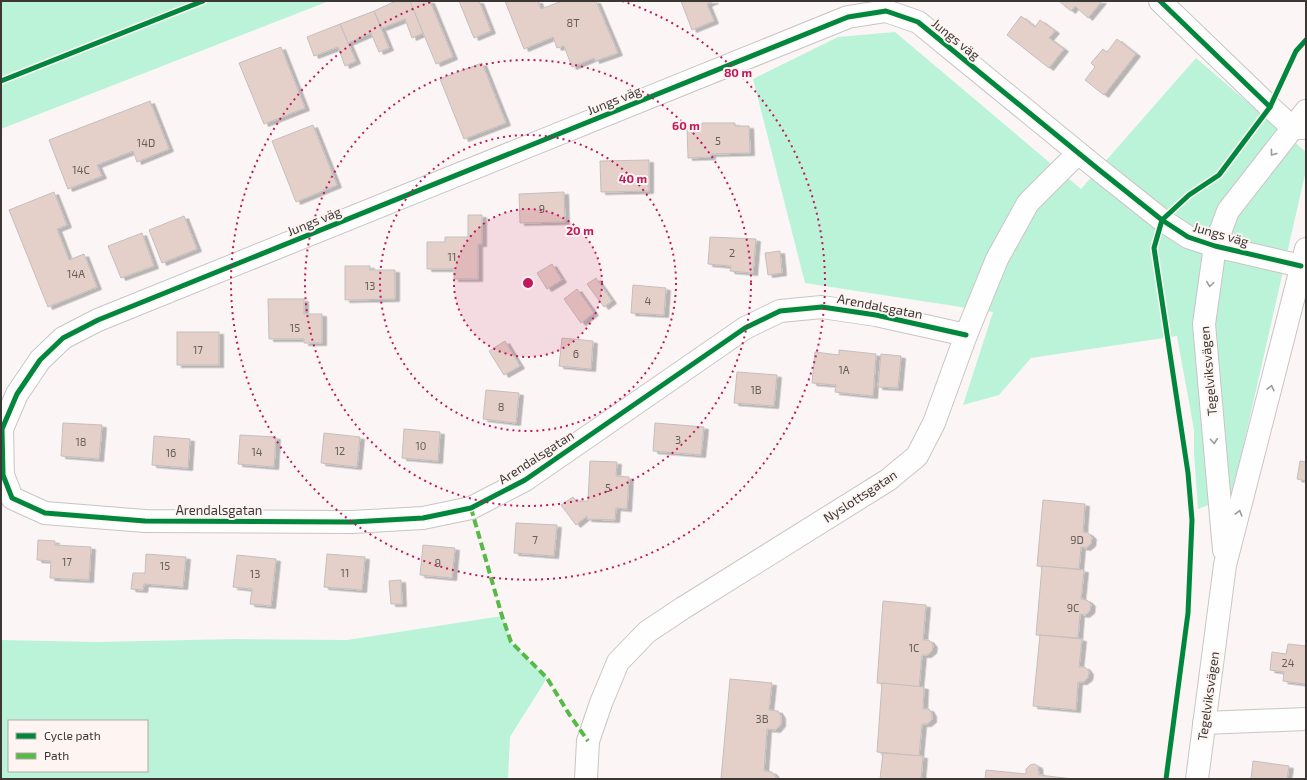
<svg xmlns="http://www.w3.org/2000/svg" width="1307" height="780" viewBox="0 0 1307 780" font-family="'Exo 2',sans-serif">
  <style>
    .green { fill: #bbf3d9; fill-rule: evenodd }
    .building { fill: #e4d0c8; stroke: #c3bfbe; filter: url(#shadow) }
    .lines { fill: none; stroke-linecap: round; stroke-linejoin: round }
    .minor-casing { stroke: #cac5c4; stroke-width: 24 }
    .minor { stroke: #fefefe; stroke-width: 22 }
    .quiet { stroke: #58b947; stroke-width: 4; stroke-dasharray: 8 4; stroke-linecap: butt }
    .cycleway-casing { stroke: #fef5f2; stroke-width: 8 }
    .cycleway { stroke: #00873e; stroke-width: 5 }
    .oneway { stroke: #9c9a9a }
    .ring { fill: none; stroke: #c2185b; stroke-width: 2; stroke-dasharray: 2 4 }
    .labels { text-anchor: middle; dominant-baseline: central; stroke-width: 4; stroke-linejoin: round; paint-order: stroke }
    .number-label { font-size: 11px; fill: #655d5a }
    .street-label { font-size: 13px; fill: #3b3735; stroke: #fef5f2 }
    .centre { fill: #c2185b; stroke: #fef5f2; stroke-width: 2 }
    .ring-label { font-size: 12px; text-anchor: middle; font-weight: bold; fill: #c2185b; stroke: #fef5f2; stroke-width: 4; stroke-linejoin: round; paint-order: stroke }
  </style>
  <defs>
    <filter id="shadow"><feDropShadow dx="4.5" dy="2.5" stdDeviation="0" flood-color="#0004"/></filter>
  </defs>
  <rect width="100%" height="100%" fill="#fbf6f5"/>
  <!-- green -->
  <g class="green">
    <polygon points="1,1 329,1 1,129"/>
    <polygon points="895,32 1081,189 1196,58 1306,152 1306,170 1232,496 1198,509 1194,454 1194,430 1177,336 1031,358 999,395 963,405 993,312 805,283 753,79 838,37"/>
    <path d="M502,616l9,26 36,36 -37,59 -2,42h-507v-139l96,2 139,-3 111,1zM9,721h138v50h-138z"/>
  </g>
  <!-- building -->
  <g class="building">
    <polygon points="396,1 410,1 423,33 412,38 405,19 382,28 374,11"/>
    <polygon points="410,1 430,1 453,57 436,64"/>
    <polygon points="459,1 479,1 491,31 474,38"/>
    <polygon points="505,1 538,1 541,9 562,1 596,1 618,53 595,61 594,58 572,67 564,46 557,48 553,37 524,49"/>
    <polygon points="681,1 714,1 707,4 714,21 692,30"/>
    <polygon points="1059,1 1102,1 1088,18 1075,6 1071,11"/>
    <polygon points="374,11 389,48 379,52 371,33 348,43 340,24"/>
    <polygon points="1021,16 1035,27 1040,20 1055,31 1049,38 1064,49 1049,68 1007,35"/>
    <polygon points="340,24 356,61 345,66 338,47 314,56 307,37"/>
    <polygon points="1117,39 1136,54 1104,95 1085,80 1095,67 1091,63 1103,49 1107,52"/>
    <polygon points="281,47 305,108 264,124 239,63"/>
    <polygon points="482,63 506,123 464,139 440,79"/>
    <polygon points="150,101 169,149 137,162 133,151 97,165 102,176 68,189 49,140"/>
    <polygon points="702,123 735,123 735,126 749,126 750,153 711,154 711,157 688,158 687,127 702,127"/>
    <polygon points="313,125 337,185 296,202 272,141"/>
    <polygon points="649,160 649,191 601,192 600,161"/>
    <polygon points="54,192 67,225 57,229 69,260 84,254 97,287 48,307 9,210"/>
    <polygon points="564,192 565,222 520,223 519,194"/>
    <polygon points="468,215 482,215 482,244 478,244 478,279 454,279 454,269 427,269 427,242 445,242 445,237 468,237"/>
    <polygon points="184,216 197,249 162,263 149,230"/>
    <polygon points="142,233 154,266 121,278 108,246"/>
    <polygon points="710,237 756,239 753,273 730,271 731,266 708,264"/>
    <polygon points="780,251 782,273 768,275 765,253"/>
    <polygon points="552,264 562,280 547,289 537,273"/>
    <polygon points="345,266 370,266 370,270 395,270 395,299 345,300"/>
    <polygon points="596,278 612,301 604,307 587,284"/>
    <polygon points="633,285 666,288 664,315 631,313"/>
    <polygon points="577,289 594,313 581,323 564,299"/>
    <polygon points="268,299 304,299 304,314 322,314 322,343 304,343 304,339 269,339"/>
    <rect x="177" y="332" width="42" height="33"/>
    <polygon points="562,338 593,341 591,369 559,366"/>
    <polygon points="505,341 520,366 504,375 489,351"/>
    <polygon points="839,350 876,354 873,396 835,392 836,385 812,383 815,352 839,355"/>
    <polygon points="881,354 901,356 898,388 878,387"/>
    <polygon points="737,372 777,375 774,406 734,403"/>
    <polygon points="486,390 519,393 516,423 483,419"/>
    <polygon points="63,423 102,425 99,459 61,456"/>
    <polygon points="655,423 704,427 701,455 653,451"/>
    <polygon points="404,429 440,432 438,461 402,458"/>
    <polygon points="324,433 360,437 357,467 321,463"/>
    <polygon points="240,435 276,437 274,467 238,464"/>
    <polygon points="154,436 190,439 188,468 152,465"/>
    <polygon points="590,461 617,462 616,476 629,477 627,509 616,508 615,520 587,519 587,516 576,525 561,505 573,497 576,501 588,501"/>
    <polygon points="1300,461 1306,462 1306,481 1297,479"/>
    <polygon points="1043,500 1085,504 1083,532 1088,533 1092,537 1091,544 1086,548 1081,547 1079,569 1037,566"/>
    <polygon points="516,523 557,525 554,556 514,553"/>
    <polygon points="38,540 55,541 55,545 91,547 89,580 50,578 51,561 37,560"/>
    <polygon points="423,545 455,548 452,578 420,575"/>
    <polygon points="146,554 186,557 183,587 144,584 143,590 131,589 133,573 145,573"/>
    <polygon points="327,554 365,557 362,590 324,587"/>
    <polygon points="237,555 276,559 271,606 250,604 252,589 233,587"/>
    <polygon points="1042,566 1084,570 1081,599 1087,600 1091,604 1090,611 1085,615 1080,614 1078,638 1036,635"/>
    <polygon points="401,580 402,604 391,604 389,581"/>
    <polygon points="883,601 926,605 923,640 929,640 933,645 932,651 927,655 922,655 919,687 877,683"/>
    <polygon points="1040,635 1082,639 1079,667 1085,667 1089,672 1088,678 1083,682 1078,682 1076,710 1033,706"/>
    <polygon points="1288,644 1306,646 1306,684 1283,681 1284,672 1270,670 1272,652 1286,654"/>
    <polygon points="730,679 772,683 769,710 778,711 781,716 781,724 776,730 767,729 764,771 772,772 776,777 776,779 721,779"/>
    <polygon points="882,683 924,687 923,709 929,709 932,714 932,720 927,724 922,724 919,756 877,752"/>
    <polygon points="883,753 923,756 921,779 880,779"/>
    <polygon points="1253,761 1289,766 1287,779 1251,779"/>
    <polygon points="1034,764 1038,766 1039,775 1073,779 985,779 986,770 1026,774 1026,769 1030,765"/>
  </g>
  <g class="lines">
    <!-- minor casing -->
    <g class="minor-casing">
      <g id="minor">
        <polyline points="1160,1 1270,107 1293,128 1306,128"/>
        <polyline points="966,335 876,315 822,307 780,311 745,328 525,480 471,508 423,518 352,522 145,521 45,513 12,498 3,475 2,429 17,394 40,360 63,338 98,320 848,17 886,11 918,22 1098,169 1162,220 1188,237 1215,246 1301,266"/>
        <polyline points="1224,550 1204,324 1215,246 1228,211 1306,111"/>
        <polyline points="1204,723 1306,719"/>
        <polyline points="586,779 588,741 601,703 618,662 647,632 683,608 888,480 917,456 934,423 966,335 997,259 1028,203 1078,153"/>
        <polyline points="1197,779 1225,565 1306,249"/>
      </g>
    </g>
    <!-- minor -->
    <use href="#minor" class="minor"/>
    <!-- quiet -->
    <polyline class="quiet" points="471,508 502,616 511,642 547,678 569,714 588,741"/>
    <!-- cycleway casing -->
    <g class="cycleway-casing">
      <g id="cycleway">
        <polyline points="1160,1 1270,107"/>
        <polyline points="1,81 203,1"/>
        <polyline points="966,335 876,315 822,307 780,311 745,328 525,480 471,508 423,518 352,522 145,521 45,513 12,498 3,475 2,429 17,394 40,360 63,338 98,320 848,17 886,11 918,22 1098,169 1162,220 1188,237 1215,246 1301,266"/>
        <polyline points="1166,779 1188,613 1192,520 1188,473 1154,248 1162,220 1189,195 1219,175 1270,107 1296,51 1306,40"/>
      </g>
    </g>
    <!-- cycleway -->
    <use href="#cycleway" class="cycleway"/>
  </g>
  <!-- one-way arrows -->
  <defs><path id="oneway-chevron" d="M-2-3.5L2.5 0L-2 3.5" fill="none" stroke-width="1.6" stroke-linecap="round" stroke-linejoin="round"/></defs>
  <g class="oneway">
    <use href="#oneway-chevron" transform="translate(1273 153) rotate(128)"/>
    <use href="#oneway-chevron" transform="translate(1210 284) rotate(98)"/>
    <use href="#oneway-chevron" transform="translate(1271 388) rotate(-76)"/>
    <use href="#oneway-chevron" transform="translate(1214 441) rotate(85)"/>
    <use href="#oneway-chevron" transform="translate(1239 513) rotate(-75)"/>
  </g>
  <!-- distance rings -->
  <circle cx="528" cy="283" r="74" fill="#c2185b" fill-opacity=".12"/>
  <g class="ring">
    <circle cx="528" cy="283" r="74"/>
    <circle cx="528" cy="283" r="148"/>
    <circle cx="528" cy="283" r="223"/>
    <path d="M622 1A297 297 0 1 1 434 1"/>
  </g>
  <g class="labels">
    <!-- number labels -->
    <g class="number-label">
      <text x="573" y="22">8T</text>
      <text x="718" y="140">5</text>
      <text x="146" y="142">14D</text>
      <text x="81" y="169">14C</text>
      <text x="542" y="208">9</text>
      <text x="732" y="252">2</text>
      <text x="452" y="256">11</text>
      <text x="76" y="273">14A</text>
      <text x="370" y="285">13</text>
      <text x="648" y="300">4</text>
      <text x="295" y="327">15</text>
      <text x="198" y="349">17</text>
      <text x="576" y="353">6</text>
      <text x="844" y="369">1A</text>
      <text x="756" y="389">1B</text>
      <text x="501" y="406">8</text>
      <text x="678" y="439">3</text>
      <text x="81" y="441">18</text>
      <text x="421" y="445">10</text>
      <text x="340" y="450">12</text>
      <text x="257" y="451">14</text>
      <text x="171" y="452">16</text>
      <text x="608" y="487">5</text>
      <text x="535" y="539">7</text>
      <text x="1077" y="539">9D</text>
      <text x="67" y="561">17</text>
      <text x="438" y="562">9</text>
      <text x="165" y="565">15</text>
      <text x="345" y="572">11</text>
      <text x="255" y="573">13</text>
      <text x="1073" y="607">9C</text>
      <text x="914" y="647">1C</text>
      <text x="1288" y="662">24</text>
      <text x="762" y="718">3B</text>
    </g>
    <!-- street labels -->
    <g class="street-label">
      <text transform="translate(956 39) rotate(39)">Jungs väg</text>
      <text transform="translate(614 100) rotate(-22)">Jungs väg</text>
      <text transform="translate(314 221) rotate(-22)">Jungs väg</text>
      <text transform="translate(1221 234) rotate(16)">Jungs väg</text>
      <text transform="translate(880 306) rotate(11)">Arendalsgatan</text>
      <text transform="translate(1208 371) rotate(-95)">Tegelviksvägen</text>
      <text transform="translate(536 457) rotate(-33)">Arendalsgatan</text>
      <text transform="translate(860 496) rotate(-33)">Nyslottsgatan</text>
      <text x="219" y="510">Arendalsgatan</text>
      <text transform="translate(1208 696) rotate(-82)">Tegelviksvägen</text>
    </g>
  </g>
  <circle cx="528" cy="283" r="6" class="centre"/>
  <g class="ring-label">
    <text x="738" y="77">80 m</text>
    <text x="686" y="130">60 m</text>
    <text x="633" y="183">40 m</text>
    <text x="580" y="235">20 m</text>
  </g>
  <!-- border -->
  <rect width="1307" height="780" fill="none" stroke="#3b3735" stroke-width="4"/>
  <!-- legend -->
  <rect x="8" y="720" width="140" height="52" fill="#fef5f2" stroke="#b0a9a6"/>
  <rect x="16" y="733" width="20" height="6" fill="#00873e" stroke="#b0a9a6"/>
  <text x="44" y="740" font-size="12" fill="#3b3735">Cycle path</text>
  <rect x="16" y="753" width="20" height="6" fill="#58b947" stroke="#b0a9a6"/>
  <text x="44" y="760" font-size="12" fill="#3b3735">Path</text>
</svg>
